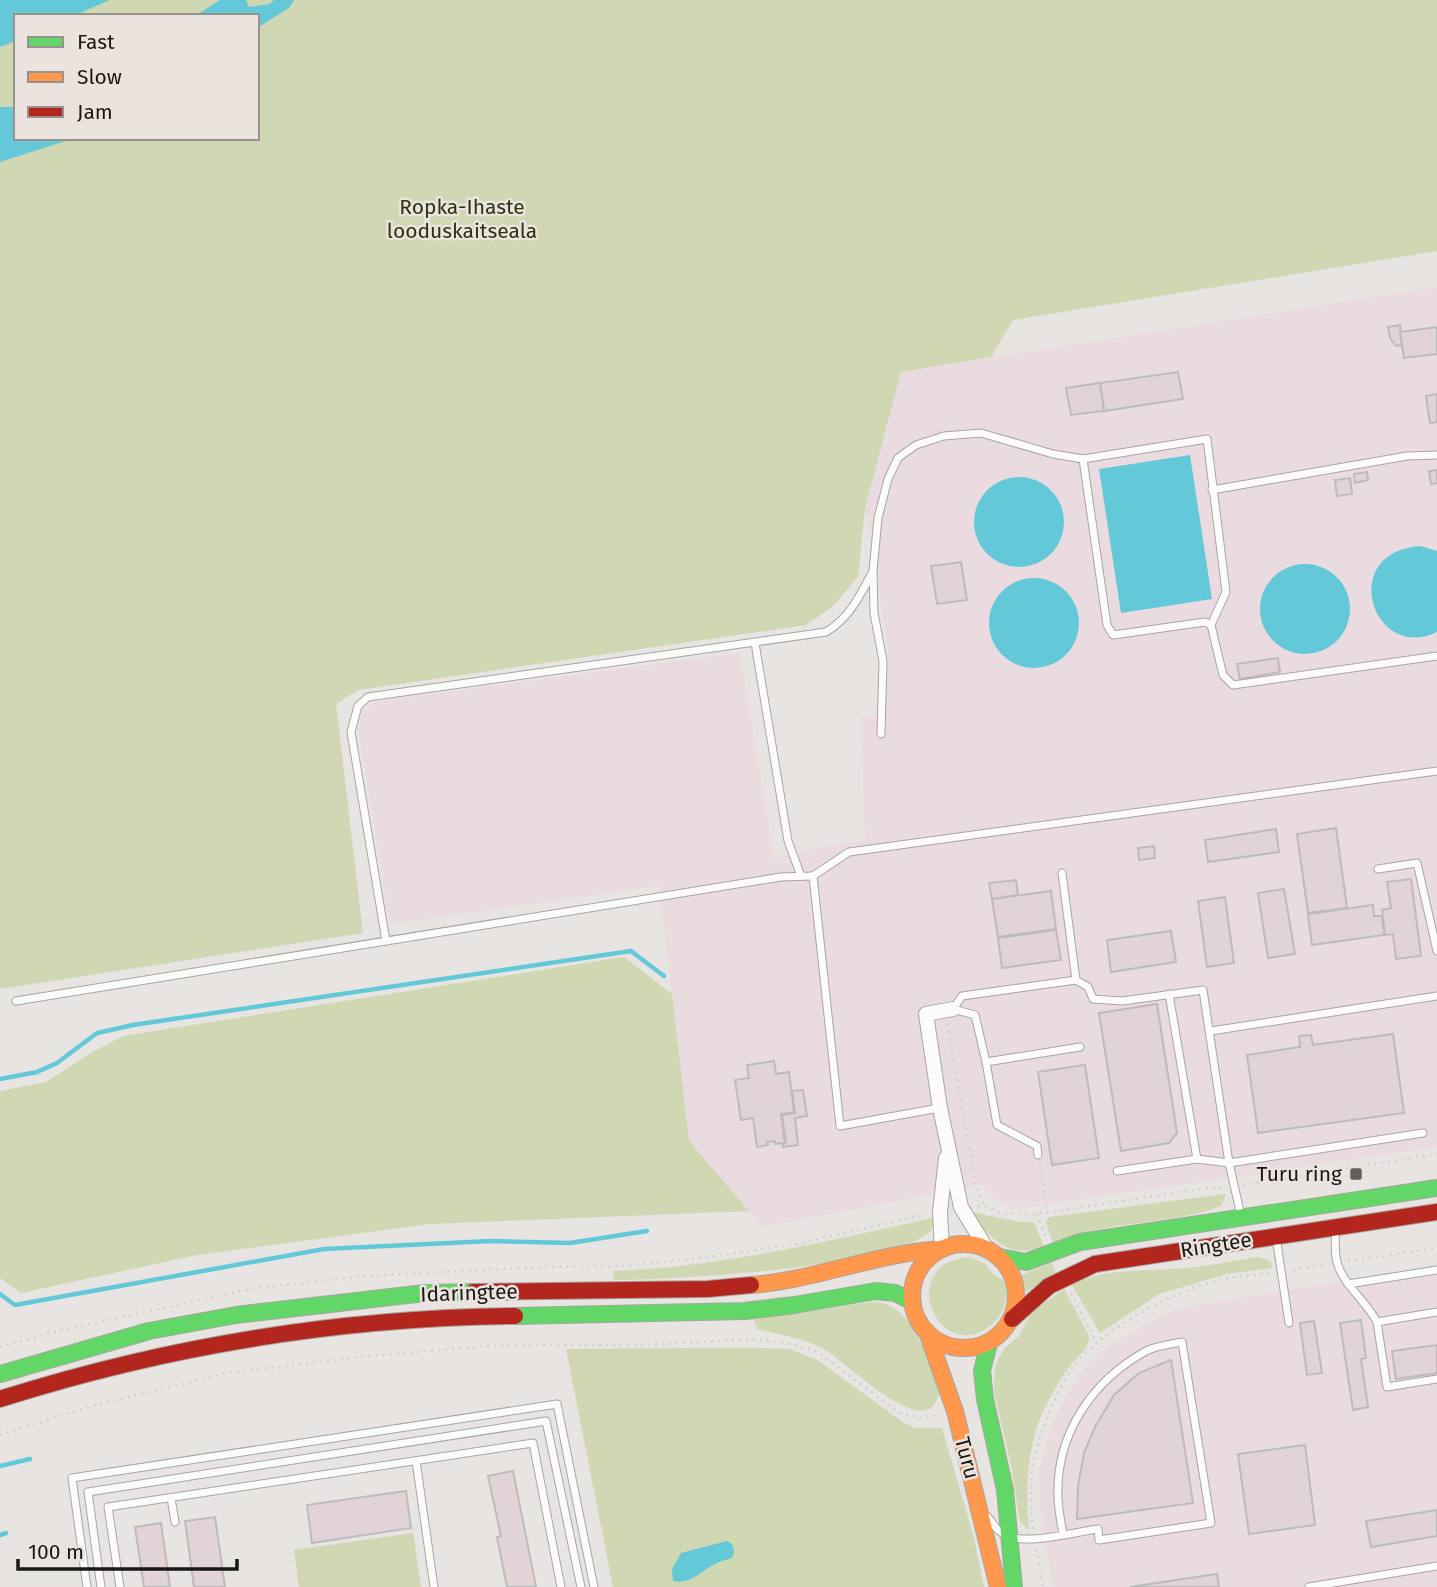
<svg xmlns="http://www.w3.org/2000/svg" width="1437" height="1587" viewBox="0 0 1437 1587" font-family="'Fira Sans',sans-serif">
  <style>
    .industrial { fill: #e9dbe0 }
    .green { fill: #cfd7b3; fill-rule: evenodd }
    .water { fill: #63c9d9 }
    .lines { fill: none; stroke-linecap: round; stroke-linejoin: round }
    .stream { stroke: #63c9d9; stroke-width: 4.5 }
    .building { fill: #e2d3da; stroke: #bebbbb; stroke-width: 2 }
    .lane-casing { stroke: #a8a5a3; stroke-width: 9 }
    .street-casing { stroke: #a8a5a3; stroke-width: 16 }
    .fast-casing { stroke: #a8a5a3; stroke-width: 18 }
    .slow-casing { stroke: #a8a5a3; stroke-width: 18 }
    .jam-casing { stroke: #a8a5a3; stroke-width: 18 }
    .path { stroke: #d1d0cf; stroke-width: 2.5; stroke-dasharray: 2 5; stroke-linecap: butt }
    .lane { stroke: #fbfbfa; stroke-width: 7 }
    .street { stroke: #fbfbfa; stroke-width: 14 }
    .fast { stroke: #63d668; stroke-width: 16 }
    .slow { stroke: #ff974d; stroke-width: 16 }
    .jam { stroke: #b3261e; stroke-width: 16 }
    .poi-dot { fill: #625f5d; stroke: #eae3de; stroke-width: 2.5 }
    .labels { text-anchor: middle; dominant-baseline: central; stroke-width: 5; stroke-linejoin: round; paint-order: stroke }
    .park-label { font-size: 21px; fill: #2b340d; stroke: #eae3de }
    .poi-label { font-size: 21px; fill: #1a1816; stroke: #eae3de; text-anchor: end }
    .street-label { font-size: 21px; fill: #1a1816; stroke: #eae3de }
  </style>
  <rect width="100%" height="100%" fill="#e7e4e1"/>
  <!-- industrial -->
  <g class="industrial">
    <polygon points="1437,287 1437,1147 1023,1208 1008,1206 994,1199 982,1184 763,1227 689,1141 659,886 390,924 358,728 364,709 377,701 740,653 774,858 821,847 865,841 861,718 885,715 888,647 865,508 901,372"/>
    <polygon points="1437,1265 1437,1587 1053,1587 1039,1500 1040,1469 1047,1440 1058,1411 1073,1385 1088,1364 1113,1342 1176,1309"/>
  </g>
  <!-- green -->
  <g class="green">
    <path d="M0,0h1437v251l-424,69 -22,37 -90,15 -36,136 -7,69 -26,30 -26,18 -448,65 -22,14 27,229 -363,56zM16,16h241v122h-241z"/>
    <polygon points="624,957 672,994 689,1141 749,1211 430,1224 197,1255 21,1293 0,1278 0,1091 46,1082 89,1054 123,1036"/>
    <path d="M1226,1194l-5,12c-42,16 -88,15 -131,25 -13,2 -25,8 -37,12l-7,-21 3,-5z"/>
    <path d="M971,1212l48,10h15l10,24c-34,14 -55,-7 -73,-34z"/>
    <path d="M933,1218v10c-29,40 -266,52 -320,52l1,-9c109,-4 213,-30 319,-53z"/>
    <path d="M970,1257l15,7 9,11 12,7c2,17 -2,33 -16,44 -51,40 -97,-63 -20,-69z"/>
    <path d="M1259,1257l12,5 1,6 -45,6 -68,20 -59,39 -29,-50c40,-14 66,-12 107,-14 27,-2 54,-8 81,-12z"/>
    <polygon points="1051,1262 1056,1273 1024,1293 1020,1276"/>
    <path d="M1064,1289l25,47c0,14 -12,21 -20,31 -10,14 -22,35 -29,51 -13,37 -15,73 -11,112l-9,-8 -8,-52 -18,-79 1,-22 3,-10 7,-11 14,-12 12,-23z"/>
    <path d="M872,1302c41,-1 55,58 69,89 -2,4 -5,12 -8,15 -23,22 -88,-45 -109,-57 -17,-10 -48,-15 -67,-20l-4,-10z"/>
    <polygon points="746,1348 790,1349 819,1361 904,1423 915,1428 942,1428 974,1538 984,1587 613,1587 566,1349"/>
    <polygon points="413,1533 421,1587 299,1587 294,1550"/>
  </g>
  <!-- water -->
  <g class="water">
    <polygon points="0,0 110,0 73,16 16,16 16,41 0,47"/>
    <polygon points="220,0 246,0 249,7 269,4 274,0 294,0 289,8 257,28 257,16 195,16"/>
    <polygon points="0,107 16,107 16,138 75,138 0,162"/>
    <polygon points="1190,455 1212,599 1121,613 1099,469"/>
    <circle cx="1019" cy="522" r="45"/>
    <path d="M1420,546l17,5v81c-65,31 -100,-80 -17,-86z"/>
    <circle cx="1305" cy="609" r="45"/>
    <circle cx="1034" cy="623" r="45"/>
    <path d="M727,1541l5,3 2,7 -2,7c-6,2 -12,3 -17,6 -14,7 -25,21 -42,17l-1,-12 9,-16z"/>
  </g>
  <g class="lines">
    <!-- stream -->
    <g class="stream">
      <polyline points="0,1079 37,1072 57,1063 97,1033 133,1025 631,951 664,976"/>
      <polyline points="0,1294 15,1305 324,1249 491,1241 570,1243 647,1231"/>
      <polyline points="0,1466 30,1459"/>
      <polyline points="0,1535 6,1533"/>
    </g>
  </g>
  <!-- building -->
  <g class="building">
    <polygon points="1400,325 1402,345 1396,346 1390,338 1388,327"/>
    <polygon points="1437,327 1437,354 1404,358 1400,332"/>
    <polygon points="1178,372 1183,399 1104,411 1100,383"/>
    <polygon points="1100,383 1104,411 1071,415 1066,388"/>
    <polygon points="1437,394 1437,422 1430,423 1426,396"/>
    <polygon points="1437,470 1437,483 1431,484 1429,471"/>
    <polygon points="1367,472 1368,480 1355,483 1354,474"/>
    <polygon points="1350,478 1352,494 1337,496 1335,480"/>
    <polygon points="961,562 967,600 937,604 931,566"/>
    <polygon points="1278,658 1280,672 1240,679 1237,664"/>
    <polygon points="1336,828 1347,908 1308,913 1297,834"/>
    <polygon points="1276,829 1279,852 1208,862 1205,840"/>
    <polygon points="1154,846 1155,858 1139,860 1138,848"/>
    <polygon points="1411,879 1421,956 1396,959 1393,934 1385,935 1382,910 1391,908 1387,882"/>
    <polygon points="1016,880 1018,895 992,899 989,883"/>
    <polygon points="1284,889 1295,954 1268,958 1258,893"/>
    <polygon points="1051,891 1056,929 998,937 992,899"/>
    <polygon points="1225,897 1234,963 1207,967 1198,901"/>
    <polygon points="1373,905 1374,916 1382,916 1384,935 1312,945 1308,914"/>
    <polygon points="1056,930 1061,960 1002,968 998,938"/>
    <polygon points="1171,931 1176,962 1111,972 1107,940"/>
    <polygon points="1157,1004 1177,1133 1169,1143 1121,1151 1099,1013"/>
    <polygon points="1393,1034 1404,1113 1258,1133 1247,1055 1300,1047 1299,1036 1311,1035 1313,1045"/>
    <polygon points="774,1061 776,1074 789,1072 794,1112 781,1114 785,1143 775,1144 775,1141 767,1142 768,1145 757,1147 753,1118 741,1120 735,1080 749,1078 747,1065"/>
    <polygon points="1085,1065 1099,1158 1052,1165 1038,1072"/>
    <polygon points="803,1090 807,1116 795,1118 798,1145 783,1147 783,1144 786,1143 782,1115 795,1113 792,1091"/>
    <polygon points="1361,1320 1366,1358 1361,1359 1368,1407 1353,1410 1340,1323"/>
    <polygon points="1314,1321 1322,1373 1307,1375 1300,1323"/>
    <polygon points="1437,1345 1437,1373 1396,1379 1392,1351"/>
    <polygon points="1171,1360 1193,1503 1077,1519 1078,1486 1084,1453 1095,1427 1114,1395 1139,1373"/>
    <polygon points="1305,1445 1315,1525 1249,1534 1238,1454"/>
    <polygon points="513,1471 536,1587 507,1587 497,1537 501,1536 488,1476"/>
    <polygon points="406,1491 411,1528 312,1543 307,1505"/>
    <polygon points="1437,1510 1437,1536 1371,1547 1366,1521"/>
    <polygon points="215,1517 225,1587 194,1587 185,1521"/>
    <polygon points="161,1523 170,1587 144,1587 135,1527"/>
    <polygon points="1217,1574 1219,1587 1130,1587"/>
  </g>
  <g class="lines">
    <!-- lane casing -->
    <g class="lane-casing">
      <g id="lane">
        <polyline points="1212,490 1407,456 1437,455"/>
        <polyline points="1211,625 1205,622 1113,635 1107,625 1083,459 1207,439 1226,592 1211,625 1223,675 1233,685 1437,656"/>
        <polyline points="755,643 788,841 801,876"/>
        <polyline points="881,734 883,661 874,613 873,571 878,518 888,479 898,458 916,445 944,436 981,433 1053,454 1083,459"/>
        <polyline points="1378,869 1417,863 1437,951"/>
        <polyline points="1062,873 1076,980 1088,987 1093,999 1122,1001 1203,990 1229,1163 1241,1216"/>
        <path d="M386,941l-35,-209 7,-26 10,-9 458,-65c23,-13 35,-38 47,-61"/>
        <polyline points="1076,980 962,996 953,1009 975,1015 986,1062 1080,1047"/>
        <polyline points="1169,994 1197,1159"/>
        <polyline points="16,1001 781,877 813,876"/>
        <polyline points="1211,1031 1437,996"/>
        <polyline points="986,1062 997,1125 1037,1146 1038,1155"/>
        <polyline points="939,1108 840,1126 813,876 849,852 1437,771"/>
        <polyline points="1117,1171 1197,1159 1229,1163 1423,1133"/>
        <path d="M1335,1228c1,11 -1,24 2,34 5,21 29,39 40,60l60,-10"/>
        <polyline points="1276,1237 1289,1323"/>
        <polyline points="1348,1284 1437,1270"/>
        <polyline points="1377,1322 1387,1387 1437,1379"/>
        <polyline points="416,1461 434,1587"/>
        <polyline points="171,1498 175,1522"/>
        <path d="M988,1517c6,8 10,16 20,19 22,9 66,-4 90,-7l1,11 112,-17 -29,-181c-11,2 -26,4 -36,9 -54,30 -90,83 -88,145 0,13 3,26 5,38"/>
        <polyline points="87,1587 72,1478 557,1404 594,1587"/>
        <polyline points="101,1587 88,1492 546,1421 581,1587"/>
        <polyline points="120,1587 108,1507 533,1443 561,1587"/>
        <polyline points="1309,1587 1437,1566"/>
      </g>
    </g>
    <!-- street casing -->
    <g class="street-casing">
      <g id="street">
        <polyline points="953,1009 926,1014 940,1108 961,1207 986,1248"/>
        <polyline points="942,1249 940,1212 946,1158"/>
      </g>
    </g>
    <!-- fast casing -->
    <g class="fast-casing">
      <g id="fast">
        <polyline points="999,1257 1026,1262 1080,1242 1437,1188"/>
        <polyline points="515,1316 745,1311 794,1305 876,1291 895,1293 913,1302"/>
        <polyline points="989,1343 982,1371 985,1399 1005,1490 1014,1587"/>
        <polyline points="0,1374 149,1331 236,1315 425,1293 473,1292"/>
      </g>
    </g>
    <!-- slow casing -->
    <g class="slow-casing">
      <g id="slow">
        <circle cx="964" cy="1296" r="52"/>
        <path d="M751,1285c65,-5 126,-32 191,-36"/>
        <polyline points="927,1332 955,1411 998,1587"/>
      </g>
    </g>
    <!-- jam casing -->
    <g class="jam-casing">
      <g id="jam">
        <polyline points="473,1292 708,1289 751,1285"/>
        <polyline points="1012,1319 1049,1286 1095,1264 1437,1212"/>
        <path d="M0,1399c167,-53 340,-81 515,-83"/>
      </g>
    </g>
    <!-- path -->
    <g class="path">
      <polyline points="947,1024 976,1186 984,1206"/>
      <polyline points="1040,1163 1047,1212"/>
      <polyline points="1243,1185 1437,1154"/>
      <polyline points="978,1206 984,1206 1001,1213 1037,1214 1206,1188 1223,1188"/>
      <polyline points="1037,1214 1045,1236"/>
      <polyline points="1348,1261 1437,1248"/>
      <polyline points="1293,1270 1328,1264"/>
      <polyline points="1071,1293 1097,1343"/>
      <polyline points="0,1347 62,1330 257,1288 366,1276 542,1267 625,1266 716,1256 797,1244 926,1214"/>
      <polyline points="0,1435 88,1407 228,1373 367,1356 501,1345 640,1345 757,1339 791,1344 818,1352 899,1413 920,1418 938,1415"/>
      <path d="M1033,1529c-2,-20 -3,-40 -1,-59 5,-31 23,-79 42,-104 31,-39 98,-74 146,-86 17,-4 35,-5 52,-7"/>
      <polyline points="1036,1549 1043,1587"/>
    </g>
    <!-- lane -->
    <use href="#lane" class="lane"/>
    <!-- street -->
    <use href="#street" class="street"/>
    <!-- fast -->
    <use href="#fast" class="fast"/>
    <!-- slow -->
    <use href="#slow" class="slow"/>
    <!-- jam -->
    <use href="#jam" class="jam"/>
  </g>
  <!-- markers -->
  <rect class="poi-dot" x="1349" y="1167" width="14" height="14" rx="3.5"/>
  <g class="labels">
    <!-- park labels -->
    <g class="park-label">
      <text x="462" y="207">Ropka-Ihaste<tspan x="462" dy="24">looduskaitseala</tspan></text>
    </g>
    <!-- poi labels -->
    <g class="poi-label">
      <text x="1342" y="1174">Turu ring</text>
    </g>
    <!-- street labels -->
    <g class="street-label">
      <text transform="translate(1216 1245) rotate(-9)">Ringtee</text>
      <text transform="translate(469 1293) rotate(-2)">Idaringtee</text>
      <text transform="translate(967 1458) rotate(75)">Turu</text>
    </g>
  </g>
  <!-- legend -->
  <rect x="14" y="14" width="245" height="126" fill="#eae3de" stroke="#97928e" stroke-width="2"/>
  <rect x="28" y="37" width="35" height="10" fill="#63d668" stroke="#97928e" stroke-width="2"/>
  <text x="77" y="49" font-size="21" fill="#1a1816">Fast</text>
  <rect x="28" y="72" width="35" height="10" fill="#ff974d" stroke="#97928e" stroke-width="2"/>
  <text x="77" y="84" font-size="21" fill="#1a1816">Slow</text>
  <rect x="28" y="107" width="35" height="10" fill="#b3261e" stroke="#97928e" stroke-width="2"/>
  <text x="77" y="119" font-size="21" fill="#1a1816">Jam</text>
  <!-- scale -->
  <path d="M18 1559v10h219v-10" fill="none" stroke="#1a1816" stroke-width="3.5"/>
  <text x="28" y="1559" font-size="21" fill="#1a1816" stroke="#eae3de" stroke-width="5" paint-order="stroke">100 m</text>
</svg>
